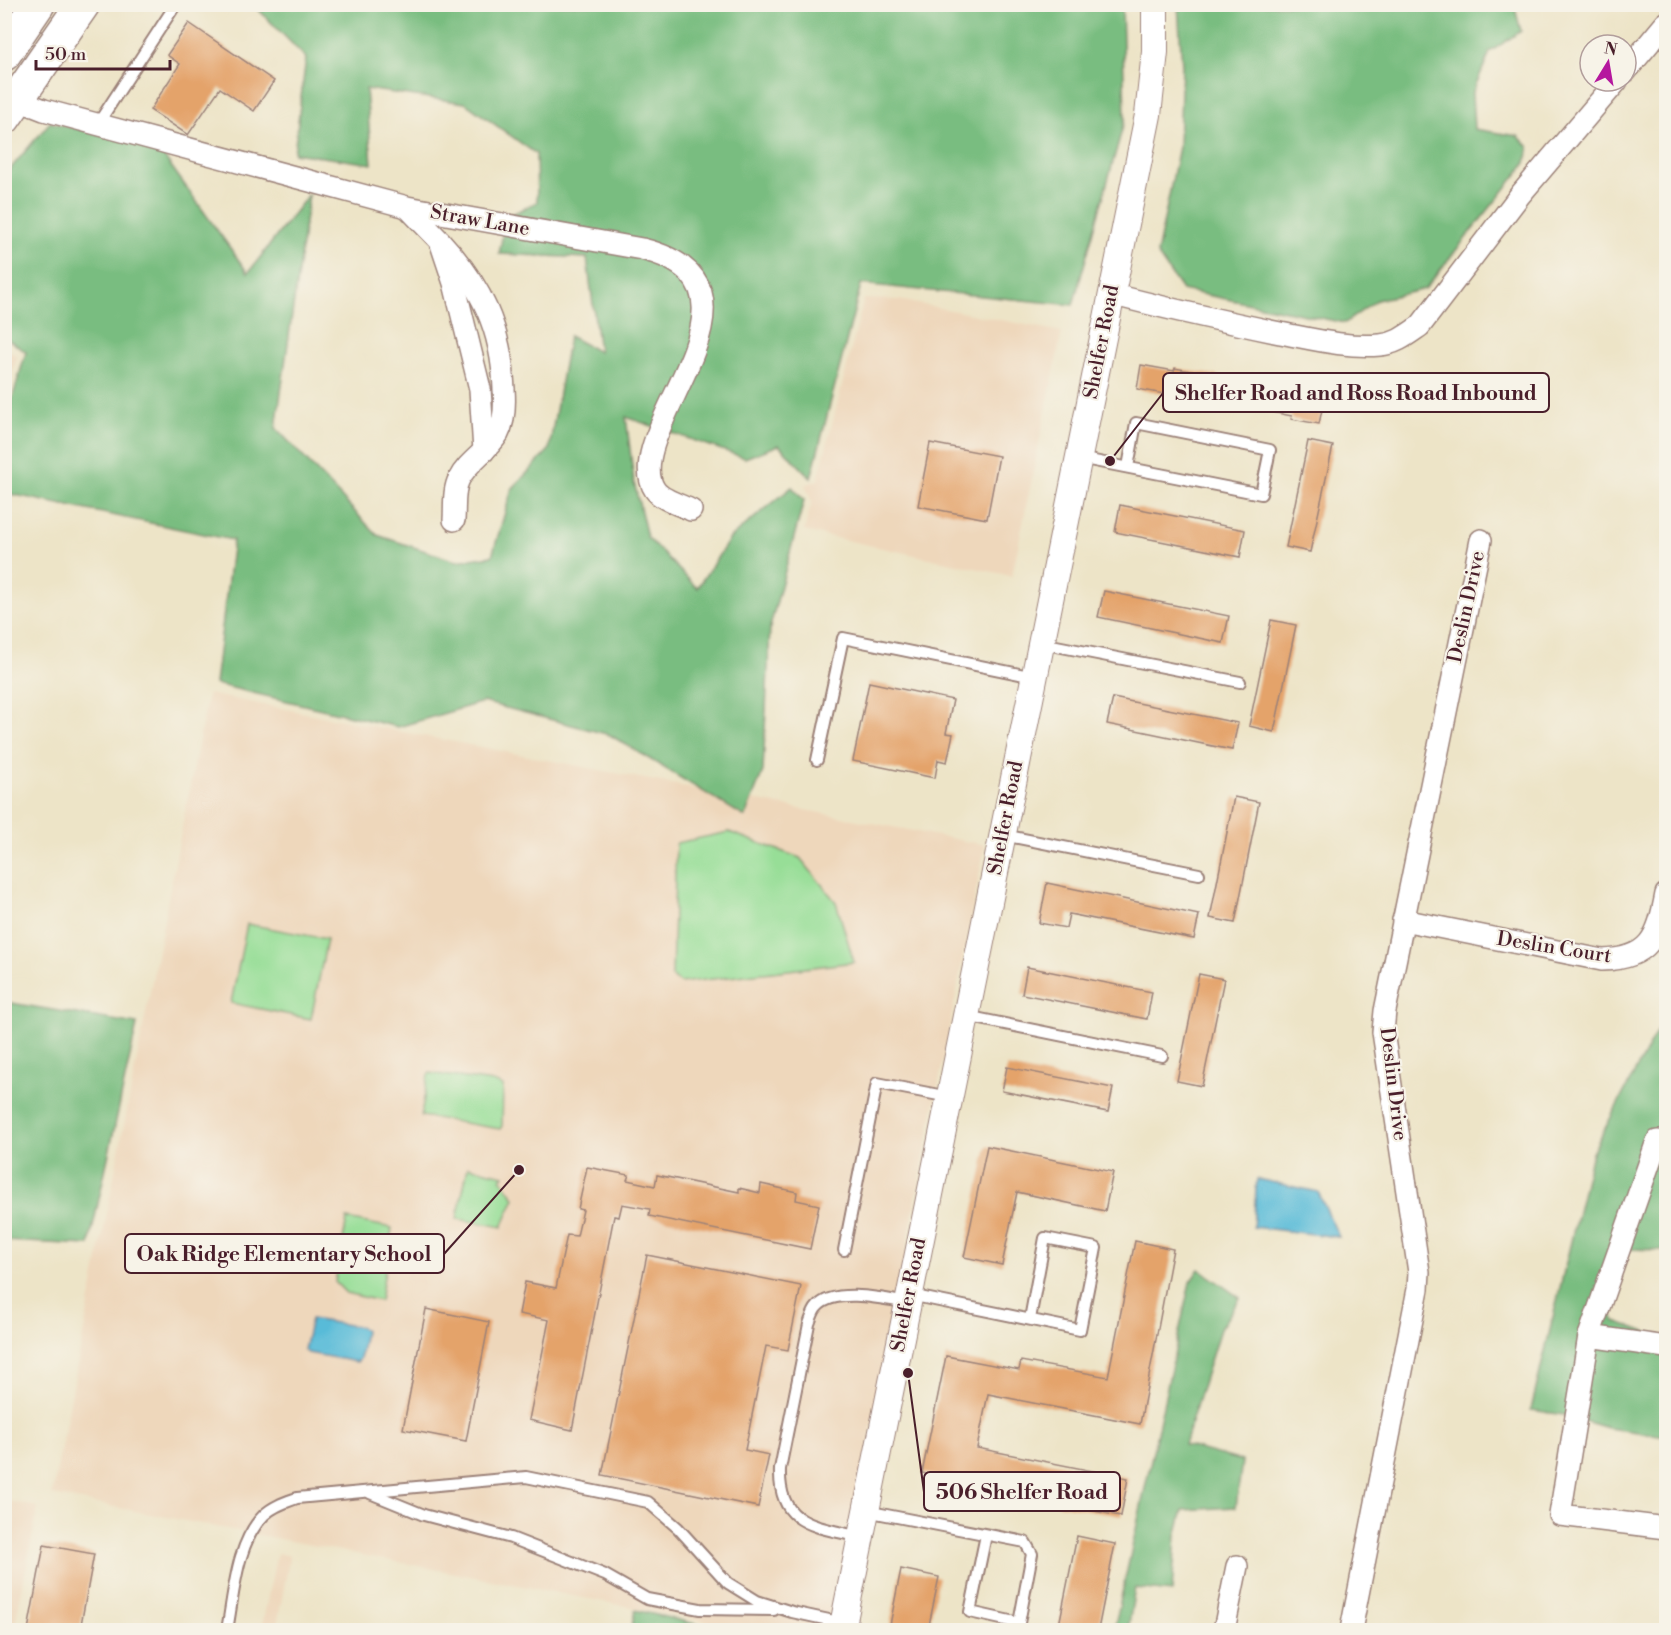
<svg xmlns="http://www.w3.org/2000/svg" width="1671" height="1635" viewBox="0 0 1671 1635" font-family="'Libre Bodoni',serif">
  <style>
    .built { fill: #eed7bb }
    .green { fill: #97de97; stroke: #707e61; stroke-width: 1.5 }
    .forest { fill: #79bd80; stroke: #626e56; stroke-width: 1.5 }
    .water { fill: #59bbd8; stroke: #526d82; stroke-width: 1.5 }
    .building { fill: #e4a36b }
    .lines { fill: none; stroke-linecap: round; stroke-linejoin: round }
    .service-casing { stroke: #9c8279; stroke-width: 14 }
    .minor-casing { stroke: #9c8279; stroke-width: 24 }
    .tertiary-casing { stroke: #9c8279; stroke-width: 28 }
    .primary-casing { stroke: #9c8279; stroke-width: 36 }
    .service { stroke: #fff; stroke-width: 10 }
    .minor { stroke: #fff; stroke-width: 21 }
    .tertiary { stroke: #fff; stroke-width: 26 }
    .primary { stroke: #fff; stroke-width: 33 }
    .labels { text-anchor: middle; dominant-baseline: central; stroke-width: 4.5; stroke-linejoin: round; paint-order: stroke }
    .street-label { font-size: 20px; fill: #4a1f2b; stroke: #f7f3e8 }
    .leader { fill: none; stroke: #4a1f2b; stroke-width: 2 }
    .callout-dot { fill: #4a1f2b; stroke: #f7f3e8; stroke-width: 2 }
    .callout { fill: #f7f3e8; stroke: #4a1f2b; stroke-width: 2 }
    .callout-label { font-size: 21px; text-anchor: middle; font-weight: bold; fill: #4a1f2b }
  </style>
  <rect width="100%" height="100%" fill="#f7f3e8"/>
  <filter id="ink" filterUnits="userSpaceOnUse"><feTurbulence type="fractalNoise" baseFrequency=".0167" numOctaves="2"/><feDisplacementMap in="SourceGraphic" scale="12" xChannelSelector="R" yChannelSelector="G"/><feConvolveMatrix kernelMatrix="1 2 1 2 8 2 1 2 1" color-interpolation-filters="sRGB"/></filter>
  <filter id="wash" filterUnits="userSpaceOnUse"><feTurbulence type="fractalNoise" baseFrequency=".008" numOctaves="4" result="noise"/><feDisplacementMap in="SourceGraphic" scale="24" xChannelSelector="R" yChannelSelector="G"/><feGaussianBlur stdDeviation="1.35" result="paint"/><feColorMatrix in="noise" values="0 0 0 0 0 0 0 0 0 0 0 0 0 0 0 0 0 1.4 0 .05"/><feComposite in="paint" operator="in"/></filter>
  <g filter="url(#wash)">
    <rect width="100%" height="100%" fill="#ede4c7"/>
    <!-- built -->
    <g class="built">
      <polygon points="864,299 899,300 1062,332 1012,576 804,531 812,502 805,485 818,480"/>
      <polygon points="5,348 17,356 5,397"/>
      <polygon points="208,694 985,845 832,1630 749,1630 52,1495"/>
      <polygon points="4,1500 38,1507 14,1630 5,1630"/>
      <polygon points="277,1553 290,1556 276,1630 261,1630"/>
    </g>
    <!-- green -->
    <g class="green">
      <polygon points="729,832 800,858 836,902 854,962 680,983 672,977 676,843"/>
      <polygon points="247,924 327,939 311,1019 231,1003"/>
      <polygon points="430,1073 493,1082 503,1086 502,1126 500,1129 421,1116 428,1075"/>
      <polygon points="468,1167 504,1175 501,1179 515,1198 502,1227 457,1219"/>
      <polygon points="347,1219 392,1228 380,1301 346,1293 335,1282"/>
    </g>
    <!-- forest -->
    <g class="forest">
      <polygon points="254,5 1122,5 1125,119 1073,305 861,284 811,478 779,445 745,458 626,417 634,482 647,537 697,588 731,537 792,487 804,500 770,627 763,771 745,817 610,735 483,702 398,727 215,684 233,540 5,493 5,423 26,352 5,337 5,175 50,122 158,148 248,273 309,194 276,428 377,535 456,561 492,556 512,489 549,450 569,336 599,352 587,258 499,254 506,217 537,202 536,154 465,103 366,89 372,164 294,153 306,58"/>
      <polygon points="1178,5 1514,5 1521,31 1490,52 1472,94 1474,129 1518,136 1529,147 1526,163 1425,289 1377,300 1345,323 1182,290 1157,254 1179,147 1182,66"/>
      <polygon points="5,1002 137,1024 89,1245 5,1241"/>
      <polygon points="1657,1030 1666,1032 1666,1250 1627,1249 1609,1313 1615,1321 1666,1339 1666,1436 1608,1428 1564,1415 1531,1410 1592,1153"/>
      <polygon points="1199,1269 1240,1298 1220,1329 1184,1445 1242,1461 1236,1507 1183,1510 1176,1536 1172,1592 1135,1588 1128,1630 1114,1630 1190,1282"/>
      <polygon points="635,1610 722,1630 631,1630"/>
    </g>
    <!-- water -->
    <g class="water">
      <polygon points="1257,1179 1318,1192 1339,1237 1253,1227"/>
      <polygon points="311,1319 361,1327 365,1331 360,1359 357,1362 308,1353 304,1350"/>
    </g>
    <g id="blocks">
      <!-- building -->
      <g class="building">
        <polygon points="189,23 274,81 254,111 220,88 188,135 150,110 180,64 167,55"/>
        <polygon points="1141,365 1174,371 1175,368 1291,390 1290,393 1324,400 1319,424 1291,419 1292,416 1165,391 1164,394 1137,389"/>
        <polygon points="1308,441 1333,446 1310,552 1286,547"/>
        <polygon points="930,443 999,456 987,519 918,506"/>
        <polygon points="1120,505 1245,530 1240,557 1115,532"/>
        <polygon points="1104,591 1229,616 1223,643 1098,617"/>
        <polygon points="1271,620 1296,625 1274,732 1249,726"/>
        <polygon points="869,682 953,700 946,733 953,734 947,762 938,760 935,778 853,761"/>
        <polygon points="1113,698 1238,723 1232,750 1107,724"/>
        <polygon points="1234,797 1259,802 1235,923 1210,918"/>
        <polygon points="1047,883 1199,915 1194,939 1069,914 1066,928 1039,923"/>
        <polygon points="1027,967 1152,992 1147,1019 1022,994"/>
        <polygon points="1199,974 1224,979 1202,1086 1177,1081"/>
        <polygon points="1007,1067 1113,1088 1108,1112 1002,1091"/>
        <polygon points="987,1146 1113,1172 1105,1211 1017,1192 1002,1265 964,1257"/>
        <polygon points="587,1167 629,1175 627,1180 655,1186 657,1175 739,1192 739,1188 760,1193 761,1184 797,1192 796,1200 819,1205 810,1249 649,1216 650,1209 622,1204 619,1217 614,1216 572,1430 529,1420 549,1320 519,1314 525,1282 556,1288 567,1235 577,1236 583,1210 578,1209"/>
        <polygon points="1135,1241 1173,1249 1140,1424 988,1394 977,1448 1128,1478 1121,1516 995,1492 995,1488 922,1473 946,1356 1019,1370 1021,1361 1108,1377"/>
        <polygon points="647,1255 801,1286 788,1350 766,1346 745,1450 769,1455 758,1507 602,1475"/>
        <polygon points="426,1309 489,1322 466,1441 403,1429"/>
        <polygon points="1077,1536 1115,1544 1098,1630 1058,1630"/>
        <polygon points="44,1545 94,1554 80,1630 28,1630"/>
        <polygon points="901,1569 939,1577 928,1630 889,1630"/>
      </g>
    </g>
  </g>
  <g filter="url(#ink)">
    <use href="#blocks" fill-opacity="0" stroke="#9c8279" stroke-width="1.5"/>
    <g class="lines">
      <!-- service casing -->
      <g class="service-casing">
        <g id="service">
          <polyline points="97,125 176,4"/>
          <polyline points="1079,458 1261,494 1270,450 1136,423 1128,467"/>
          <polyline points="1041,643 1240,682"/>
          <polyline points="817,760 843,638 1034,677"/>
          <polyline points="1003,835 1199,874"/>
          <polyline points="966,1016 1162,1056"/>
          <polyline points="844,1250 877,1083 949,1097"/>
          <polyline points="910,1295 1080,1330 1096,1248 1045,1238 1030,1319"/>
          <polyline points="370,1493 424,1515 511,1538 605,1575 647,1599 700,1609 774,1610"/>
          <polyline points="866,1511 1025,1542 1032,1554 1019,1623 970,1612 986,1535"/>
          <path d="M860,1537c-44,-11 -82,-11 -80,-68l29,-145c2,-5 4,-13 8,-17 17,-20 68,-8 90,-4"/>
          <path d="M227,1630c7,-36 9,-87 37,-115 9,-9 22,-13 33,-17l229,-21 122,25 30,26 50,55 29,18 35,11 51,11"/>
        </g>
      </g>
      <!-- minor casing -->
      <g class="minor-casing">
        <g id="minor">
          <polyline points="1626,71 1666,23"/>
          <path d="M8,96l36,14 363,97 235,42c149,37 -26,184 13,241 7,10 26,15 36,20"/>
          <polyline points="408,208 440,241 454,283 480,389 484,451"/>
          <path d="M440,241c41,44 62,88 64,148 1,14 1,32 -6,45 -10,17 -30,27 -39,45 -6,11 -4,28 -5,41"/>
          <path d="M1111,294c56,15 112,27 169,39 32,6 67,15 100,12 16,-1 27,-10 40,-19l100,-131 97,-114"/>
          <path d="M1403,920l199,40c48,-1 56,-23 64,-66"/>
          <polyline points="1666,1142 1657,1141 1589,1336 1560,1515 1666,1528"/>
          <polyline points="1589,1336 1666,1347"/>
          <polyline points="1224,1630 1237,1566"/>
          <polyline points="1351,1630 1418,1289 1419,1272 1383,1032 1385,1011 1481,540"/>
        </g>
      </g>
      <!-- tertiary casing -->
      <g class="tertiary-casing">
        <polyline id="tertiary" points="842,1630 1148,115 1155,52 1155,4"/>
      </g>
      <!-- primary casing -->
      <g class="primary-casing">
        <g id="primary">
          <polyline points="4,54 38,4"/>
          <polyline points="4,118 83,4"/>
        </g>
      </g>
      <!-- service -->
      <use href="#service" class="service"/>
      <!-- minor -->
      <use href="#minor" class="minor"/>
      <!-- tertiary -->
      <use href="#tertiary" class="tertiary"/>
      <!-- primary -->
      <use href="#primary" class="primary"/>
    </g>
  </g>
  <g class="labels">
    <!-- street labels -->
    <g class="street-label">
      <text transform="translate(480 221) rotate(10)">Straw Lane</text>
      <text transform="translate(1102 342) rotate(-79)">Shelfer Road</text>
      <text transform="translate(1467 607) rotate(-78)">Deslin Drive</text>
      <text transform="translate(1006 818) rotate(-79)">Shelfer Road</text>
      <text transform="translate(1554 948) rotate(9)">Deslin Court</text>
      <text transform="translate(1393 1084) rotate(83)">Deslin Drive</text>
      <text transform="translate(909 1295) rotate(-79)">Shelfer Road</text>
    </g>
  </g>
  <!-- callouts -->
  <path class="leader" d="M1110 461L1163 393M519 1170L444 1254M908 1373L924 1492"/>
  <g class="callout-dot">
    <circle cx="1110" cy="461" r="6"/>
    <circle cx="519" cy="1170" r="6"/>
    <circle cx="908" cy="1373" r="6"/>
  </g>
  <g class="callout">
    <rect x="1163" y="373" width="386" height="39" rx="6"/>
    <rect x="125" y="1234" width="319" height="39" rx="6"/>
    <rect x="924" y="1472" width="196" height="39" rx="6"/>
  </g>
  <g class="callout-label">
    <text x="1356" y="400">Shelfer Road and Ross Road Inbound</text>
    <text x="284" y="1261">Oak Ridge Elementary School</text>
    <text x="1022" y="1499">506 Shelfer Road</text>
  </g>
  <!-- margin -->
  <rect width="1671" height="1635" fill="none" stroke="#f7f3e8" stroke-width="24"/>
  <!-- north arrow -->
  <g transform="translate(1608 63) rotate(11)"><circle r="28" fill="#f7f3e8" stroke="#b29e9c" stroke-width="1.5"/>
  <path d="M0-4.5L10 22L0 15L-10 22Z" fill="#b5179e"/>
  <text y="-9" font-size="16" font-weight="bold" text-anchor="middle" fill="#4a1f2b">N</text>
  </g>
  <!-- scale -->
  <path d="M36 60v9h134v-9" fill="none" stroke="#4a1f2b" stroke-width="3"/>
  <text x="45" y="60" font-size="18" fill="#4a1f2b" stroke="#f7f3e8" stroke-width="4.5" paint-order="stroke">50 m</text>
</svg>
